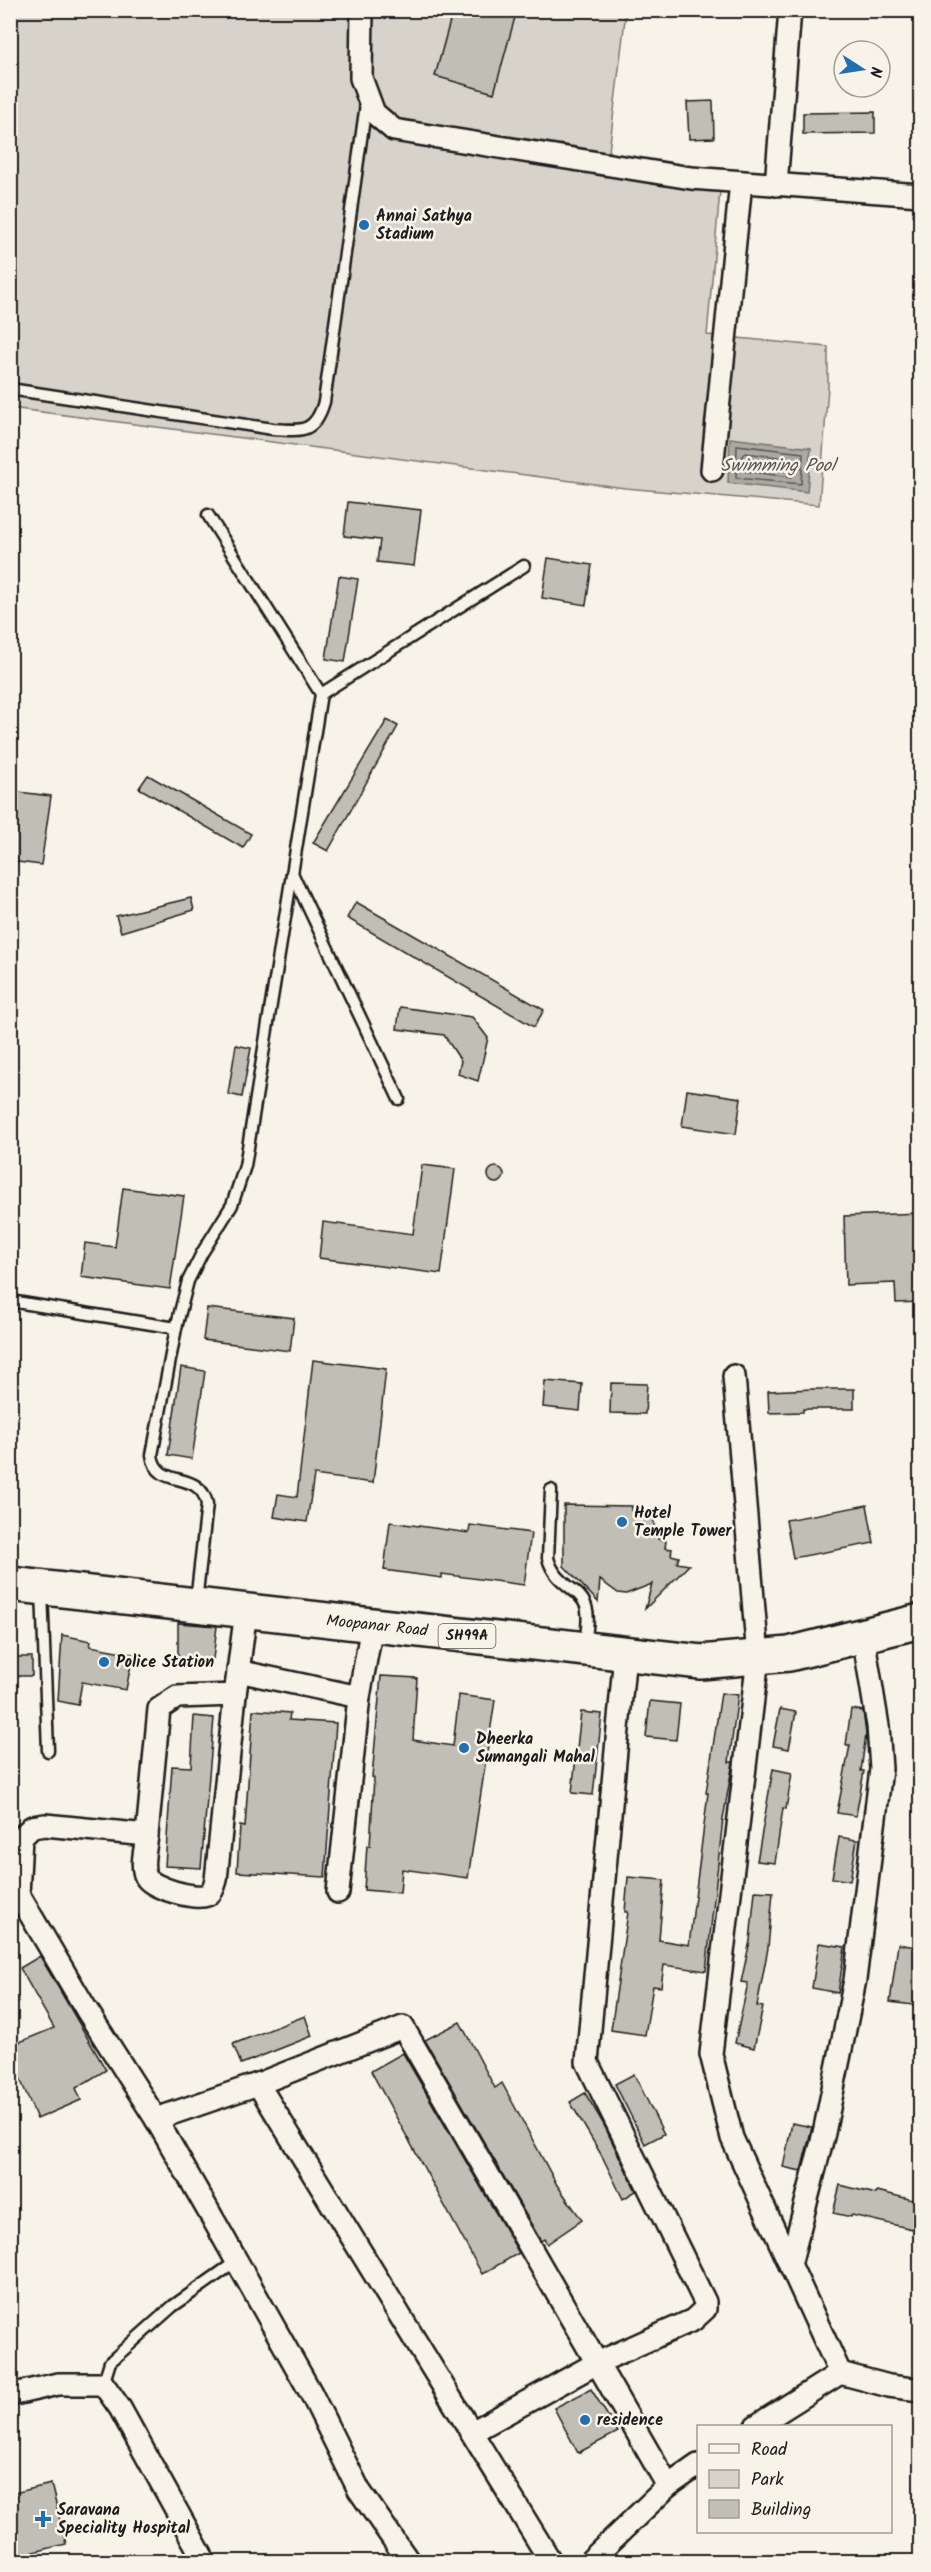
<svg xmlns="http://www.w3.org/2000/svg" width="931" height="2572" viewBox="0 0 931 2572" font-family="Kalam,sans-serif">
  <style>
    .green { fill: #d7d3cb; stroke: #7a7874; stroke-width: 1.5 }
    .water { fill: #aca9a2; stroke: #72716c; stroke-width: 1.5 }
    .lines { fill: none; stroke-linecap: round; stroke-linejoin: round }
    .shore { stroke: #565452; stroke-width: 1.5 }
    .building { fill: #c0beb5; stroke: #1c1c1c; stroke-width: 1.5 }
    .service-casing { stroke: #1c1c1c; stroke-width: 15 }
    .minor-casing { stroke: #1c1c1c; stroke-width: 26 }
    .primary-casing { stroke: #1c1c1c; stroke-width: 38 }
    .service { stroke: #f7f3e8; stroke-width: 10 }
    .minor { stroke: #f7f3e8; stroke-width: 21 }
    .primary { stroke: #f7f3e8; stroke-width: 33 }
    .poi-dot { fill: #1f6fb2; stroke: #f7f3e8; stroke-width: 2 }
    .labels { text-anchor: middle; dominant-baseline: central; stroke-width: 5; stroke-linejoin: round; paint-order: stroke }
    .shield { fill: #f7f3e8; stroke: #5e5c59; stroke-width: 1.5 }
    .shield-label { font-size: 15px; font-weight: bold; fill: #1c1c1c }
    .poi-label { font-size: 16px; font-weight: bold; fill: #1c1c1c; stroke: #f7f3e8; text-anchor: start }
    .street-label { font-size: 16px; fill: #1c1c1c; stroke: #f7f3e8 }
    .water-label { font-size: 18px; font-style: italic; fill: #565452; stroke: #f7f3e8 }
  </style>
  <rect width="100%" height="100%" fill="#f7f3e8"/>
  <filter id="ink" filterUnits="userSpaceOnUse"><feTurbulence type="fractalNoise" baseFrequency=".0167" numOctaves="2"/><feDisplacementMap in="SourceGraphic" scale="12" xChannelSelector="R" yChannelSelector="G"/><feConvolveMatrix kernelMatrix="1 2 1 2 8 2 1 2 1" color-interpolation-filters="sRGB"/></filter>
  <g filter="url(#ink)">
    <!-- green -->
    <polygon class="green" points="11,11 626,11 607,168 720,191 707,335 828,347 828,387 819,505 625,488 11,408"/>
    <!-- water -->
    <polygon class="water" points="730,438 811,448 807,492 728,483"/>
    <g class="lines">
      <!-- shore -->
      <g class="shore">
        <polygon points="737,445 803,453 801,484 736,478"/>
        <polygon points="745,453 794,459 794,475 791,477 744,471 742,456"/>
      </g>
    </g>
    <!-- building -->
    <g class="building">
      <polygon points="453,10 517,10 494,93 435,76"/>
      <polygon points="713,101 714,138 689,139 687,102"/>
      <polygon points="875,112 875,133 803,134 803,113"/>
      <polygon points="348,502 421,510 414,566 377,562 380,540 344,536"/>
      <polygon points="548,558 592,565 586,605 542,598"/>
      <polygon points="339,576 358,579 345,662 326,659"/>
      <polygon points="387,720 398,726 328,851 313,843"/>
      <polygon points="148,775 251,834 243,848 139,788"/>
      <polygon points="10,791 51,796 41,865 10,861"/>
      <polygon points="191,898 194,910 121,932 116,916"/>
      <polygon points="356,902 544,1010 534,1027 347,918"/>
      <polygon points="400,1007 472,1017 488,1038 478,1081 458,1074 461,1061 444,1035 397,1029"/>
      <polygon points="236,1045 251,1048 242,1097 228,1094"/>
      <polygon points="687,1090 741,1098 736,1134 682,1126"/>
      <polygon points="422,1165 455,1169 441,1274 319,1258 323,1222 413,1234"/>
      <circle cx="496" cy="1175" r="8"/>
      <polygon points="123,1188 184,1196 170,1289 81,1277 85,1243 115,1247"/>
      <polygon points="921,1213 921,1302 896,1303 895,1283 846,1285 844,1216"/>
      <polygon points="207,1308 294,1318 290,1351 203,1340"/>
      <polygon points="313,1360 386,1369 373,1483 314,1475 307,1522 274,1517 278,1494 297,1497"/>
      <polygon points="181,1367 205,1371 192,1459 168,1455"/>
      <polygon points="545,1381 582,1384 580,1411 543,1407"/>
      <polygon points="611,1383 647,1384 645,1414 610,1413"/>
      <polygon points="813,1389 854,1389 854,1409 803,1409 803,1412 769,1413 768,1391"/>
      <polygon points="564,1505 632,1506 631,1511 654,1514 654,1533 659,1533 658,1539 666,1541 665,1548 672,1549 671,1555 679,1557 677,1563 689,1565 645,1609 652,1584 626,1594 618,1593 600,1580 598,1602 564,1566"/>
      <polygon points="867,1505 874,1543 793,1558 786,1520"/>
      <polygon points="390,1522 469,1533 470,1525 531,1533 524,1585 442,1574 442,1578 384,1570"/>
      <polygon points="178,1623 217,1626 213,1659 178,1659"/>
      <polygon points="62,1635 91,1641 90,1646 133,1654 126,1690 82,1682 78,1705 58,1701"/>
      <rect x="10" y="1657" width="22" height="19"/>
      <polygon points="381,1676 417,1678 413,1740 453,1746 459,1695 495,1700 468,1878 402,1869 400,1893 364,1890 367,1845 370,1846 374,1778 372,1777"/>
      <polygon points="721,1693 738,1695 729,1762 733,1762 723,1819 706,1971 664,1965 661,1987 653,1986 645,2035 611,2030 628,1912 625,1912 628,1877 664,1880 659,1940 689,1945 708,1793 706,1793"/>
      <polygon points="650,1701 680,1704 676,1740 646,1737"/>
      <polygon points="780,1709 796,1712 789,1749 773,1746"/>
      <polygon points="851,1709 863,1711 866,1734 861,1771 864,1771 856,1816 837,1813 850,1745 846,1745"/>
      <polygon points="253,1710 290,1713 289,1720 336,1723 325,1877 237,1872 240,1826 245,1827"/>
      <polygon points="581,1712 602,1714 593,1795 572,1793"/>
      <polygon points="194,1716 214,1718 201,1868 165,1866 172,1766 191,1767"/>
      <polygon points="773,1769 792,1773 786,1809 783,1808 775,1863 757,1861"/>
      <polygon points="839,1837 857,1840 850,1881 832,1878"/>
      <polygon points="755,1891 773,1892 768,1948 757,2006 763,2007 754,2048 735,2043 748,1983 741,1982 750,1941"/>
      <polygon points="819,1943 845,1947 838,1993 812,1988"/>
      <polygon points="898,1944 921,1948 921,2006 890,2002"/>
      <polygon points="40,1956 106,2070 76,2088 81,2100 37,2119 16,2069 10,2070 10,2046 54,2028 20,1968"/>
      <polygon points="305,2016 312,2036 241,2064 233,2044"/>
      <polygon points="460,2022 495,2088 502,2083 557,2185 582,2220 547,2244 544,2239 541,2241 425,2040"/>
      <polygon points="403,2053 519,2253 482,2274 371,2071"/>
      <polygon points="634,2074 664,2134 645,2144 615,2084"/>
      <polygon points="585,2093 603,2123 636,2191 623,2199 602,2156 570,2102"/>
      <polygon points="792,2123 812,2127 801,2171 783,2167"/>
      <polygon points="840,2185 876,2194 877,2191 921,2202 921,2231 852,2215 851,2217 833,2213"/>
      <polygon points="591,2389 618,2432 578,2453 554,2408"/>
      <polygon points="51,2484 66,2544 10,2558 10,2494"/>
    </g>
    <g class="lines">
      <!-- service casing -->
      <g class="service-casing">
        <g id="service">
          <path d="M10,389l263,40c29,2 42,4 51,-27l42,-298"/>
          <polyline points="321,694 524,566"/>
          <polyline points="292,873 399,1099"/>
          <path d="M10,1301l166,27 -24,127c5,36 48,13 55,49l-11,98"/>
          <polyline points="176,1328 188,1281 202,1253 232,1205 245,1166 321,694 208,515"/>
          <path d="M551,1490l-3,68c7,27 32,30 38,48 4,12 0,27 -1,39"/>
          <polyline points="42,1590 48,1751"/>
          <polyline points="103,2384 110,2362 173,2306 237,2261"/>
        </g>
      </g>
      <!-- minor casing -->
      <g class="minor-casing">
        <g id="minor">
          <polyline points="362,10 361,78 374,113 394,130 691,178 920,195"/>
          <polyline points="776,185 790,10"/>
          <polyline points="712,470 741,182"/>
          <polyline points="734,1376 758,1657 711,2054 732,2138 840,2373"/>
          <polyline points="238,1671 359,1697"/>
          <path d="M147,1835c-1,13 -7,30 -1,42 6,11 49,23 61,18 6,-3 7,-9 9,-15l19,-185"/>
          <polyline points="10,1880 86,2009 156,2119 217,2226 311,2393 359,2490 409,2562"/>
          <polyline points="338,1892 359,1697 372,1626"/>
          <polyline points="18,1895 21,1838 32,1827 45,1825 147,1835 159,1709 177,1697 235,1695 246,1611"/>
          <polyline points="258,2084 551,2562"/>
          <polyline points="156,2119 258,2084 403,2027 668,2486"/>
          <polyline points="790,2265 824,2133 855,1980 881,1769 878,1726 863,1635"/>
          <polyline points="10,2395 58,2384 103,2384 120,2408 205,2562"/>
          <polyline points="756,2426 840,2373 889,2386 920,2390"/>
          <polyline points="472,2432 597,2363 693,2320 705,2309 705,2302 587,2062 625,1654"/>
          <polyline points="589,2562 668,2486 698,2465"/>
        </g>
      </g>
      <!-- primary casing -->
      <g class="primary-casing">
        <polyline id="primary" points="10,1584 701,1662 789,1654 920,1621"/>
      </g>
      <!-- service -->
      <use href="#service" class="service"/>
      <!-- minor -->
      <use href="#minor" class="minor"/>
      <!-- primary -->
      <use href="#primary" class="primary"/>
    </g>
  </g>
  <!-- markers -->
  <g class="poi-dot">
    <circle cx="364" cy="225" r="6"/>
    <circle cx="622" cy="1522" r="6"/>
    <circle cx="104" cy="1662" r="6"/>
    <circle cx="464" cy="1748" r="6"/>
    <circle cx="585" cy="2420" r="6"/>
    <path d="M40 2510h6v6h6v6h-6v6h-6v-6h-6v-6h6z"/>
  </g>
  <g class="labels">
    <!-- shield labels -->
    <rect class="shield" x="438.5" y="1624" width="57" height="24" rx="4.5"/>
    <g class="shield-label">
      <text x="467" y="1636">SH99A</text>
    </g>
    <!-- poi labels -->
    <g class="poi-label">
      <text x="376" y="216">Annai Sathya<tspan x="376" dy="18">Stadium</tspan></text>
      <text x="634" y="1513">Hotel<tspan x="634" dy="18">Temple Tower</tspan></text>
      <text x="116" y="1662">Police Station</text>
      <text x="476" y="1739">Dheerka<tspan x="476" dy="18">Sumangali Mahal</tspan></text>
      <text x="597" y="2420">residence</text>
      <text x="57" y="2510">Saravana<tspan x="57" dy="18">Speciality Hospital</tspan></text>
    </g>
    <!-- street labels -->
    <g class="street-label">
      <text transform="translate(377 1626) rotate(6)">Moopanar Road</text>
    </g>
    <!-- water labels -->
    <g class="water-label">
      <text x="778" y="466">Swimming Pool</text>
    </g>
  </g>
  <!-- margin -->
  <rect width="931" height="2572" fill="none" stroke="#f7f3e8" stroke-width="36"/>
  <rect x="18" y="18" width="895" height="2536" fill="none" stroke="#1c1c1c" stroke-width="2" filter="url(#ink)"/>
  <!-- legend -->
  <rect x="697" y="2425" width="195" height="108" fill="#f7f3e8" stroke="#9f9d96" stroke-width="1.5"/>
  <rect x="709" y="2444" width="30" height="9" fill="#f7f3e8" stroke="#9f9d96" stroke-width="1.5"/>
  <text x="751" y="2455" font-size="18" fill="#1c1c1c">Road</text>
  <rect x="709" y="2470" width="30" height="18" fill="#d7d3cb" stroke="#9f9d96" stroke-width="1.5"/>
  <text x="751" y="2485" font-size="18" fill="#1c1c1c">Park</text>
  <rect x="709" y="2500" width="30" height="18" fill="#c0beb5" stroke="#9f9d96" stroke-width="1.5"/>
  <text x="751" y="2515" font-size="18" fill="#1c1c1c">Building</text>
  <!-- north arrow -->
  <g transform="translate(862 69) rotate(102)"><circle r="28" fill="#f7f3e8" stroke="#9f9d96" stroke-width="1.5"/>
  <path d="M0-4.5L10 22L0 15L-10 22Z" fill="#1f6fb2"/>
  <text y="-9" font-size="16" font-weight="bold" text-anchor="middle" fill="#1c1c1c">N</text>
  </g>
</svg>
